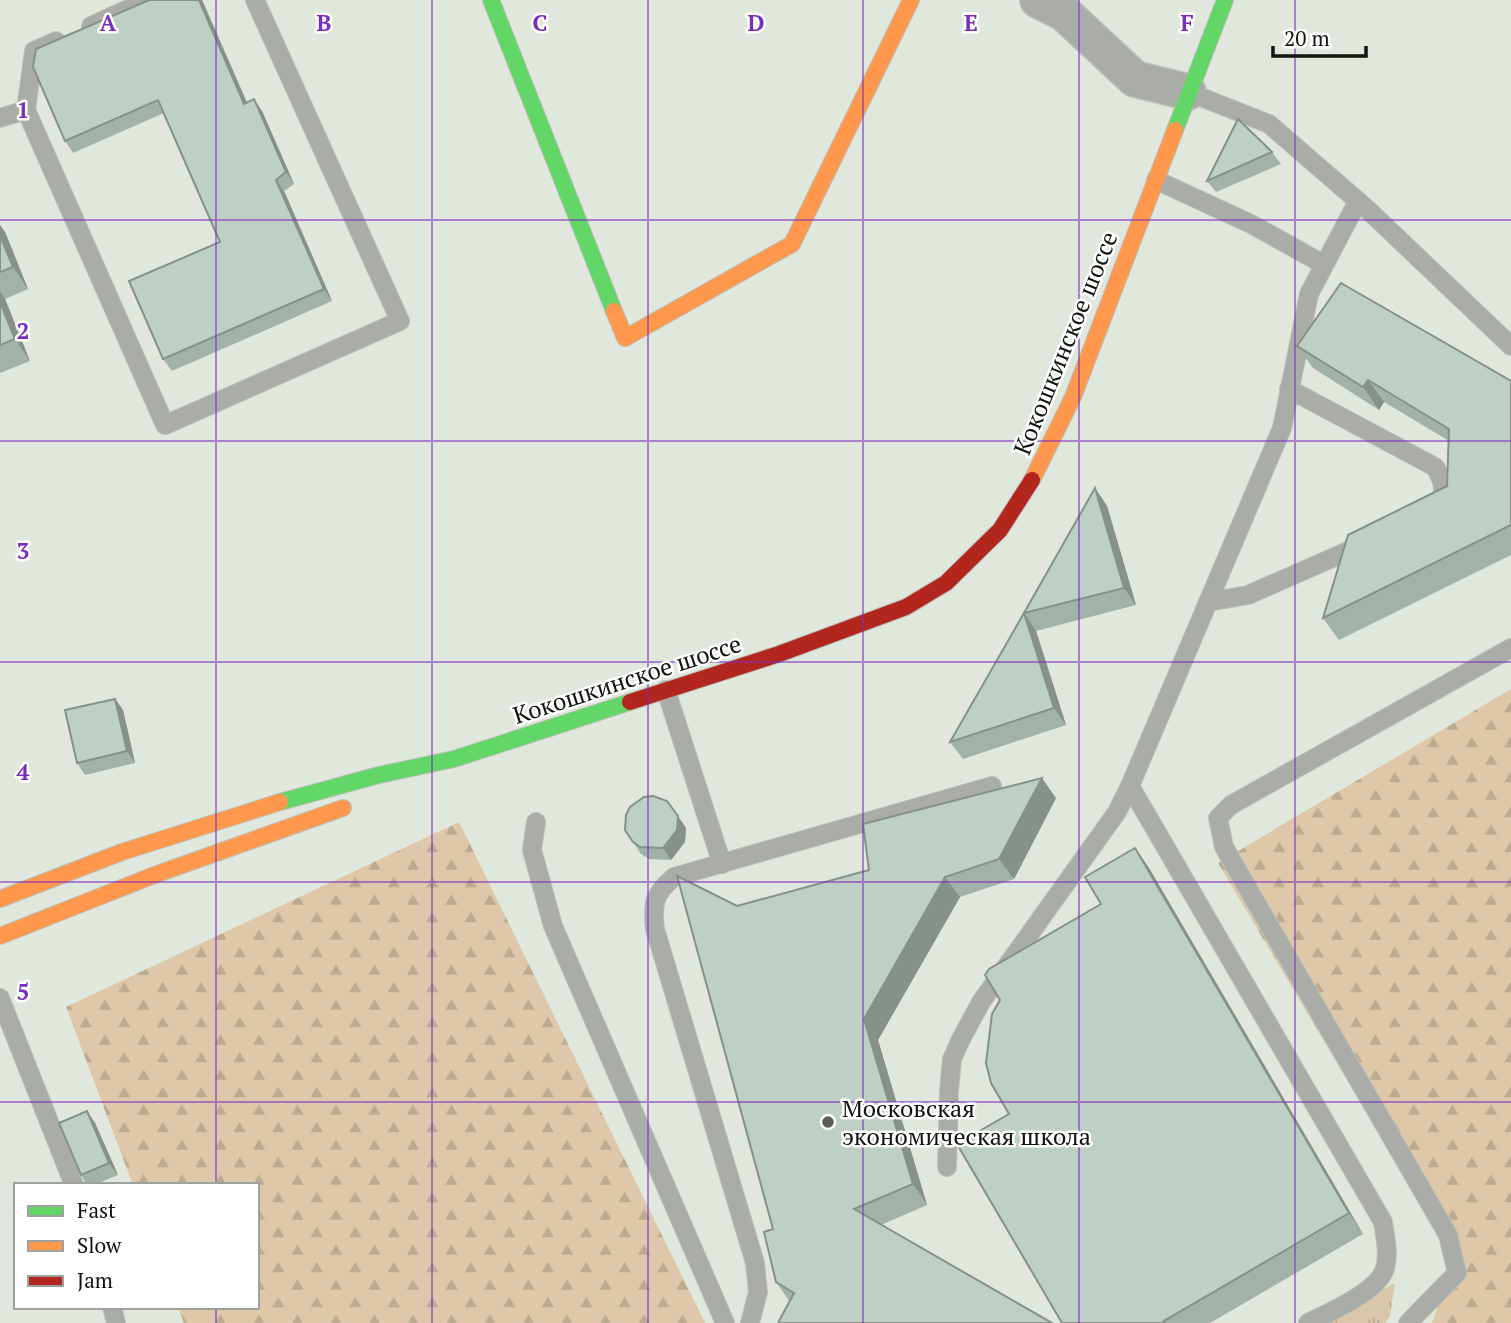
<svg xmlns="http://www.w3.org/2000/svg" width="1511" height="1323" viewBox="0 0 1511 1323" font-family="'PT Serif',serif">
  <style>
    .grass { fill: url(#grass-tufts) }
    .forest { fill: url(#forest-firs) }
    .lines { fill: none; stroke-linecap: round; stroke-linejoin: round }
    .lane-casing { stroke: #bbc0b8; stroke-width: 20 }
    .street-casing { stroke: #bbc0b8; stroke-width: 38 }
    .fast-casing { stroke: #bbc0b8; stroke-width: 18 }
    .slow-casing { stroke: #bbc0b8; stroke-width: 18 }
    .jam-casing { stroke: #bbc0b8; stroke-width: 18 }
    .lane { stroke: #aaada7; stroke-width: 18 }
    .street { stroke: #aaada7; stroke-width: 35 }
    .fast { stroke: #63d668; stroke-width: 16 }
    .slow { stroke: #ff974d; stroke-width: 16 }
    .jam { stroke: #b3261e; stroke-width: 16 }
    .wall { fill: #a3b2a9 }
    .shaded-wall { fill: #859189 }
    .building { fill: #becfc4; stroke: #859189; stroke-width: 2 }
    .grid { fill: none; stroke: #7b2cbf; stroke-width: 2; stroke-opacity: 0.55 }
    .poi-dot { fill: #595e56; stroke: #fff; stroke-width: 2.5 }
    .labels { text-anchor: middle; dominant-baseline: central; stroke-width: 5; stroke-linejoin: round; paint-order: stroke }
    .street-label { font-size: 24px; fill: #10150e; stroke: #fff }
    .poi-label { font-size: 24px; fill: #10150e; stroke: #fff; text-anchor: start }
    .grid-label { font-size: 23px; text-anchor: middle; font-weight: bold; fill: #7b2cbf; stroke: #fff; stroke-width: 5; stroke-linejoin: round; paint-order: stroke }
  </style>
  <defs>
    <pattern id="grass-tufts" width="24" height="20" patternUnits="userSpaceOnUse" patternTransform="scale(1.75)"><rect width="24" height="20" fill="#dac7aa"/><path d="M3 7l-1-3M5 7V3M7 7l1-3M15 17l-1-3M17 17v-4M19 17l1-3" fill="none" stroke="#baaa91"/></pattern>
    <pattern id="forest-firs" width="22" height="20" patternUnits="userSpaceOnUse" patternTransform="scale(1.75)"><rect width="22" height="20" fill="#dec8a9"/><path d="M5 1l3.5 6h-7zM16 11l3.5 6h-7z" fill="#bdab90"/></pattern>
  </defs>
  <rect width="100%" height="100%" fill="#e0e7dc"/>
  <!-- grass -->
  <polygon class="grass" points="1395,1283 1390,1316 1385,1323 1322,1323"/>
  <!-- forest -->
  <g class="forest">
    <polygon points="1511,689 1511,1323 1432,1323 1454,1260 1218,863"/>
    <polygon points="459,822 705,1323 184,1323 178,1307 257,1307 257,1185 133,1185 66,1007"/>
  </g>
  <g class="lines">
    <!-- lane casing -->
    <g class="lane-casing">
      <g id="lane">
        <polyline points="91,26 148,0"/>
        <polyline points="56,41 34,51 26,110 165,425 400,321 255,0"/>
        <polyline points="1188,92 1269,124 1366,208 1511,346"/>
        <polyline points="0,118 26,110"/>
        <polyline points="1156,180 1251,224 1323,264"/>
        <path d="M1289,389l146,78c9,15 12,26 1,41"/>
        <polyline points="1208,602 1248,595 1364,544"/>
        <polyline points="666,690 722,864"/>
        <path d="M1130,786l253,436c2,15 7,34 1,49 -8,21 -56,42 -76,52"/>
        <polyline points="536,822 532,850 553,926 725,1323"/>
        <polyline points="0,998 74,1185"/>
        <polyline points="947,1167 949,1091 952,1059 961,1039 981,1002 1117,812 1130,786 1282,428 1309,294 1358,201"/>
        <polyline points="112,1307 116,1323"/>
        <path d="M750,1323l8,-31 -3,-29 -100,-334c-3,-26 -1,-35 19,-52l318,-91"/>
        <polyline points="1408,1323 1457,1273 1448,1235 1224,847 1218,818 1231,805 1511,648"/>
      </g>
    </g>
    <!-- street casing -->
    <g class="street-casing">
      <polyline id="street" points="1038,0 1064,13 1135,79 1188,92"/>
    </g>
    <!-- fast casing -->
    <g class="fast-casing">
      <g id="fast">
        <polyline points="491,0 614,311"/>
        <polyline points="1175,130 1225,0"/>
        <polyline points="280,802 379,775 454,759 630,702"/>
      </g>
    </g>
    <!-- slow casing -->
    <g class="slow-casing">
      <g id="slow">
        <polyline points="614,311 625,338 792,244 911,0"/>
        <polyline points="1032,480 1073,397 1175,130"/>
        <polyline points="0,899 122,852 280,802"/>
        <polyline points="0,936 157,874 343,808"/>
      </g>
    </g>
    <!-- jam casing -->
    <g class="jam-casing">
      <polyline id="jam" points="630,702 779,654 906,607 946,583 1000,530 1032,480"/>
    </g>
    <!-- lane -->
    <use href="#lane" class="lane"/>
    <!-- street -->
    <use href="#street" class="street"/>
    <!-- fast -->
    <use href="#fast" class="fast"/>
    <!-- slow -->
    <use href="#slow" class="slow"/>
    <!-- jam -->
    <use href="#jam" class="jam"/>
  </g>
  <!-- wall -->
  <g class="wall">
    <polygon points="202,0 247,102 262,111 294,184 284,191 332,301 172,371 163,359 220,242 164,113 73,153 65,141"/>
    <polygon points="1272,152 1281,164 1216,192 1207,181"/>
    <polygon points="0,225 5,232 28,289 5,299 30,361 0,373"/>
    <polygon points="1297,346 1511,381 1511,555 1339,640 1323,618 1447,486 1449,441 1384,402 1379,410 1313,368"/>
    <polygon points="1095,488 1107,506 1136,605 1036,631 1066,725 963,759 950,742"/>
    <polygon points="115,699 123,710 135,763 85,775 77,763"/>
    <polygon points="1056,798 1014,879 960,897 878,1040 927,1205 881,1225 790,1302 776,1282 773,1229 737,906 869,870"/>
    <polygon points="686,828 685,842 671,860 649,859 641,854 633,842"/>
    <polygon points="1135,848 1149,868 1363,1234 1210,1323 1062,1323 1009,1114 1101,904"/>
    <polygon points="95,1123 118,1175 94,1185 87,1185 81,1175"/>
  </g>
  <!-- shaded-wall -->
  <g class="shaded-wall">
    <polygon points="199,0 202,0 252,115 244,104"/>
    <polygon points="254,99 262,111 294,184 286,172"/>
    <polygon points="276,180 284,191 332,301 324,289"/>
    <polygon points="0,225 5,232 28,289 13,267 0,236"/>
    <polygon points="0,291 5,299 30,361 15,339 0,302"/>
    <polygon points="1368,380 1384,402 1379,410 1363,387"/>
    <polygon points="1095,488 1107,506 1136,605 1124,588"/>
    <polygon points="1024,613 1036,631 1066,725 1054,708"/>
    <polygon points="115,699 123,710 135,763 127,751"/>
    <polygon points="1042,778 1056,798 1014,879 999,859"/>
    <polygon points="678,816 686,828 685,842 671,860 663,848"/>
    <polygon points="1135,848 1149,868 1363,1234 1349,1213"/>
    <polygon points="945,877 960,897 878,1040 927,1205 913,1184 864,1019"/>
    <polygon points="87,1111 95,1123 118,1175 109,1163"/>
  </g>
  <!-- building -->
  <g class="building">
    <polygon points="149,0 199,0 244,104 254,99 286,172 276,180 324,289 163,359 129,281 220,242 158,100 65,141 33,67 36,49"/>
    <polygon points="1238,119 1272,152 1207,181"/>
    <polygon points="0,236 13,267 0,272"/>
    <polygon points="1341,283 1511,381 1511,525 1323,618 1348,535 1447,486 1449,429 1368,380 1363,387 1297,346"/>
    <polygon points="0,302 15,339 0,345"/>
    <polygon points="1095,488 1124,588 1024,613"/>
    <polygon points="1024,613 1054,708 950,742"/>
    <polygon points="115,699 127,751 77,763 65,710"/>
    <polygon points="1042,778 999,859 945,877 864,1019 913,1184 854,1209 1052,1323 778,1323 794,1293 776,1282 764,1232 773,1229 677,876 737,906 869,870 863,824"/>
    <polygon points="653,796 667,801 678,816 677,830 663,848 640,847 633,842 625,830 626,815 630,807 644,797"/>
    <polygon points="1135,848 1349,1213 1164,1321 1165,1323 1062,1323 957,1144 1009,1114 991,1083 986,1063 992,1014 1000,1000 985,975 989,969 1101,904 1085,877"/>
    <polygon points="87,1111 109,1163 81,1175 59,1123"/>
  </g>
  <!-- grid -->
  <path class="grid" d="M216,0v1185M432,0v1323M648,0v1323M863,0v1323M1079,0v1323M1295,0v1323M0,220h1511M0,441h1511M0,662h1511M0,882h1511M0,1102h1511M216,1307v16"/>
  <!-- markers -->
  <circle class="poi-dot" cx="828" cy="1122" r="7"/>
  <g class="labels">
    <!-- street labels -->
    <g class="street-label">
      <text transform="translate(1065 343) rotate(-68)">Кокошкинское шоссе</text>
      <text transform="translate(627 679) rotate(-18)">Кокошкинское шоссе</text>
    </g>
    <!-- poi labels -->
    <g class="poi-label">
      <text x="842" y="1108">Московская<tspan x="842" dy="28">экономическая школа</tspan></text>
    </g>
  </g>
  <g class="grid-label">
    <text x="108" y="31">A</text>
    <text x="324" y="31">B</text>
    <text x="540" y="31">C</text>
    <text x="756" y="31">D</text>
    <text x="971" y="31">E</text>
    <text x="1187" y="31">F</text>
    <text x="23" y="118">1</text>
    <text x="23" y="339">2</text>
    <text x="23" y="559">3</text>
    <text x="23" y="780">4</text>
    <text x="23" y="1000">5</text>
  </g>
  <!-- legend -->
  <rect x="14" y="1183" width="245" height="126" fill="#ffffff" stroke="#9fa19f" stroke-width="2"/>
  <rect x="28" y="1206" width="35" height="10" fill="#63d668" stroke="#9fa19f" stroke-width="2"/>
  <text x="77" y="1218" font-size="21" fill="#10150e">Fast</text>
  <rect x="28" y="1241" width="35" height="10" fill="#ff974d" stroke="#9fa19f" stroke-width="2"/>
  <text x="77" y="1253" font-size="21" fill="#10150e">Slow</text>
  <rect x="28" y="1276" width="35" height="10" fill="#b3261e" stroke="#9fa19f" stroke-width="2"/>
  <text x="77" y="1288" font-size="21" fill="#10150e">Jam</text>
  <!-- scale -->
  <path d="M1273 46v10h93v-10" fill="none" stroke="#10150e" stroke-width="3.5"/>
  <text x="1284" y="46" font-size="21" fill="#10150e" stroke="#ffffff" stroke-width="5" paint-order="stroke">20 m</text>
</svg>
